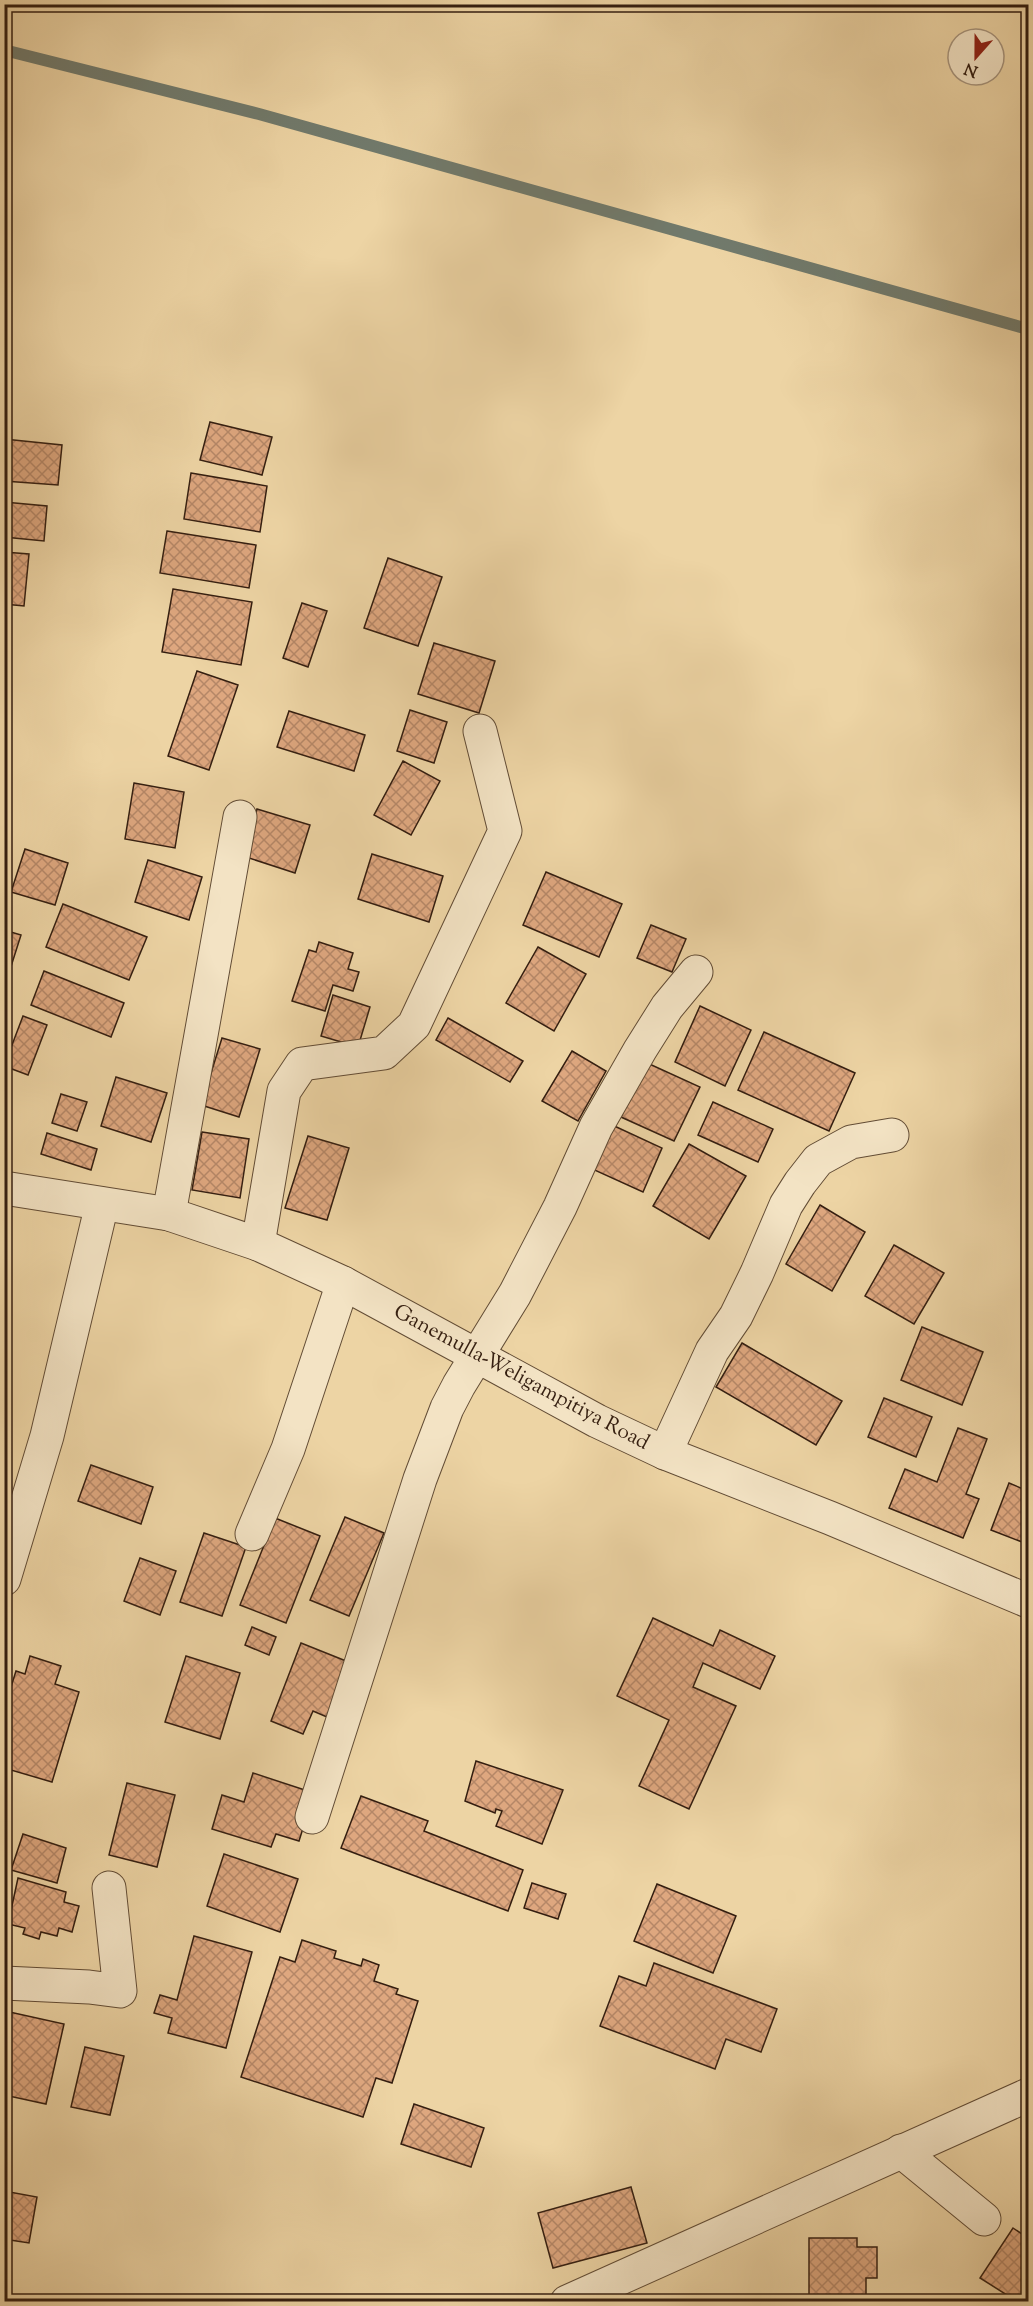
<svg xmlns="http://www.w3.org/2000/svg" width="1033" height="2306" viewBox="0 0 1033 2306" font-family="'Sorts Mill Goudy',serif">
  <style>
    .lines { fill: none; stroke-linecap: round; stroke-linejoin: round }
    .stream { stroke: #717a6c; stroke-width: 12 }
    .building { fill: url(#building-cross-hatch); stroke: #341e10; stroke-width: 1.5 }
    .minor-casing { stroke: #624c35; stroke-width: 35 }
    .minor { stroke: #f3e3c4; stroke-width: 33 }
    .labels { text-anchor: middle; dominant-baseline: central; stroke-width: 4.5; stroke-linejoin: round; paint-order: stroke }
    .street-label { font-size: 21px; fill: #341e10; stroke: #f3e3c4 }
  </style>
  <defs>
    <pattern id="building-cross-hatch" width="8" height="8" patternUnits="userSpaceOnUse" patternTransform="scale(1.5)"><rect width="8" height="8" fill="#dea77f"/><path d="M0 0l8 8M0 8l8-8" fill="none" stroke="#b58767"/></pattern>
  </defs>
  <rect width="100%" height="100%" fill="#edd4a4"/>
  <filter id="stains"><feTurbulence type="fractalNoise" baseFrequency=".00333" numOctaves="4"/><feColorMatrix values="0 0 0 0 .2 0 0 0 0 .09 0 0 0 0 .02 0 0 0 .5 -.17"/></filter>
  <radialGradient id="worn" r=".72"><stop offset=".6" stop-color="#630" stop-opacity="0"/><stop offset="1" stop-color="#630" stop-opacity=".3"/></radialGradient>
  <g class="lines">
    <!-- stream -->
    <polyline class="stream" points="4,50 259,114 1028,329"/>
  </g>
  <!-- building -->
  <g class="building">
    <polygon points="210,422 272,437 262,475 200,460"/>
    <polygon points="4,439 62,445 58,485 4,481"/>
    <polygon points="191,473 267,486 260,532 184,519"/>
    <polygon points="4,502 47,506 44,541 4,537"/>
    <polygon points="167,531 256,545 249,588 160,573"/>
    <polygon points="4,552 29,554 24,606 4,604"/>
    <polygon points="388,558 442,577 418,646 364,628"/>
    <polygon points="173,589 252,602 241,665 162,652"/>
    <polygon points="302,603 327,611 308,667 283,658"/>
    <polygon points="434,643 495,661 479,713 418,694"/>
    <polygon points="197,671 238,685 209,770 168,756"/>
    <polygon points="410,710 447,722 434,763 397,751"/>
    <polygon points="289,711 365,735 354,771 277,747"/>
    <polygon points="403,761 440,781 411,835 374,815"/>
    <polygon points="134,783 184,792 175,848 125,839"/>
    <polygon points="257,809 310,825 295,873 243,856"/>
    <polygon points="25,849 68,863 55,905 11,892"/>
    <polygon points="372,854 443,876 429,922 358,899"/>
    <polygon points="148,860 202,877 189,920 135,902"/>
    <polygon points="546,872 622,904 599,957 523,925"/>
    <polygon points="63,904 147,937 129,980 46,947"/>
    <polygon points="651,925 686,939 672,972 637,958"/>
    <polygon points="4,930 21,935 7,979 4,978"/>
    <polygon points="319,942 353,953 348,969 359,972 353,991 333,985 325,1011 292,1001 309,950 316,952"/>
    <polygon points="538,947 586,974 554,1031 506,1003"/>
    <polygon points="44,971 124,1003 111,1037 31,1005"/>
    <polygon points="333,995 370,1007 358,1047 321,1036"/>
    <polygon points="700,1006 751,1030 725,1086 675,1062"/>
    <polygon points="23,1016 47,1025 28,1075 4,1066"/>
    <polygon points="448,1018 523,1061 510,1082 436,1040"/>
    <polygon points="764,1032 855,1073 829,1131 738,1090"/>
    <polygon points="222,1038 260,1049 239,1117 201,1105"/>
    <polygon points="572,1051 606,1071 578,1121 542,1101"/>
    <polygon points="645,1062 700,1087 674,1141 621,1117"/>
    <polygon points="116,1077 167,1093 151,1142 101,1126"/>
    <polygon points="61,1094 87,1102 77,1131 52,1123"/>
    <polygon points="713,1102 773,1129 758,1162 698,1135"/>
    <polygon points="610,1124 662,1148 643,1192 590,1168"/>
    <polygon points="202,1132 249,1139 240,1198 192,1190"/>
    <polygon points="47,1133 97,1149 91,1170 41,1154"/>
    <polygon points="308,1136 349,1148 327,1220 285,1208"/>
    <polygon points="689,1144 746,1176 709,1239 653,1206"/>
    <polygon points="820,1205 865,1232 832,1291 786,1264"/>
    <polygon points="894,1245 944,1273 914,1324 865,1296"/>
    <polygon points="922,1327 983,1352 962,1405 901,1380"/>
    <polygon points="742,1343 842,1401 816,1445 716,1387"/>
    <polygon points="884,1398 932,1417 916,1457 868,1437"/>
    <polygon points="958,1428 987,1439 966,1494 979,1499 963,1538 889,1508 905,1469 937,1482"/>
    <polygon points="91,1465 153,1487 141,1524 78,1501"/>
    <polygon points="1009,1483 1028,1491 1028,1527 1022,1542 991,1530"/>
    <polygon points="345,1517 384,1533 349,1616 310,1600"/>
    <polygon points="275,1518 320,1536 286,1623 240,1605"/>
    <polygon points="204,1533 246,1547 222,1616 180,1602"/>
    <polygon points="140,1558 176,1571 160,1615 124,1601"/>
    <polygon points="653,1618 713,1646 720,1630 775,1656 760,1689 703,1663 693,1687 736,1706 689,1809 639,1786 669,1720 617,1696"/>
    <polygon points="252,1627 276,1637 269,1655 245,1645"/>
    <polygon points="301,1643 356,1665 334,1720 313,1711 303,1734 271,1721"/>
    <polygon points="30,1656 61,1666 55,1684 79,1692 52,1782 4,1768 4,1709 16,1671 25,1674"/>
    <polygon points="186,1656 240,1673 220,1739 165,1722"/>
    <polygon points="476,1761 563,1790 542,1844 496,1826 502,1811 496,1809 495,1813 465,1801"/>
    <polygon points="253,1773 314,1793 299,1841 276,1834 271,1847 212,1829 222,1795 244,1802"/>
    <polygon points="127,1783 175,1795 157,1867 109,1855"/>
    <polygon points="361,1796 428,1821 424,1831 523,1870 508,1911 341,1848"/>
    <polygon points="23,1834 66,1848 57,1883 11,1870"/>
    <polygon points="224,1854 298,1879 280,1932 207,1906"/>
    <polygon points="18,1878 66,1892 64,1902 79,1906 72,1932 59,1928 57,1936 41,1932 39,1939 23,1934 25,1928 8,1924"/>
    <polygon points="532,1883 566,1894 558,1919 524,1908"/>
    <polygon points="657,1884 736,1916 713,1973 634,1941"/>
    <polygon points="194,1936 252,1952 226,2048 168,2033 172,2018 154,2013 160,1995 177,2000"/>
    <polygon points="302,1940 336,1951 334,1958 361,1966 363,1959 379,1965 374,1981 398,1989 396,1994 418,2001 392,2083 376,2078 363,2117 241,2077 280,1957 295,1962"/>
    <polygon points="654,1963 777,2009 761,2052 726,2039 715,2069 600,2026 619,1976 646,1986"/>
    <polygon points="5,2011 64,2024 46,2104 4,2095"/>
    <polygon points="85,2047 124,2056 110,2115 71,2107"/>
    <polygon points="414,2104 484,2128 471,2167 401,2144"/>
    <polygon points="631,2187 647,2243 553,2268 538,2213"/>
    <polygon points="4,2191 37,2197 29,2243 4,2239"/>
    <polygon points="1013,2228 1028,2238 1028,2302 1003,2302 1007,2295 980,2278"/>
    <polygon points="809,2238 857,2238 857,2247 877,2247 877,2278 866,2278 866,2302 809,2302"/>
  </g>
  <g class="lines">
    <!-- minor casing -->
    <g class="minor-casing">
      <g id="minor">
        <polyline points="4,1188 169,1214 258,1244 343,1283 597,1421 665,1453 830,1518 1028,1601"/>
        <polyline points="169,1214 240,817"/>
        <polyline points="258,1244 284,1091 302,1064 384,1053 414,1025 505,831 480,731"/>
        <polyline points="665,1453 712,1351 736,1316 757,1273 786,1205 800,1183 818,1160 851,1142 892,1135"/>
        <polyline points="252,1534 288,1449 343,1283"/>
        <polyline points="4,1579 47,1436 102,1204"/>
        <polyline points="312,1817 420,1479 447,1408 459,1385 515,1294 560,1207 596,1127 640,1050 667,1007 696,972"/>
        <polyline points="4,1983 89,1987 120,1991 109,1888"/>
        <polyline points="901,2151 984,2219"/>
        <polyline points="567,2302 1028,2095"/>
      </g>
    </g>
    <!-- minor -->
    <use href="#minor" class="minor"/>
  </g>
  <g class="labels">
    <!-- street labels -->
    <g class="street-label">
      <text transform="translate(521 1378) rotate(28)">Ganemulla-Weligampitiya Road</text>
    </g>
  </g>
  <!-- margin -->
  <rect width="1033" height="2306" fill="none" stroke="#edd4a4" stroke-width="24"/>
  <rect x="6" y="6" width="1021" height="2294" fill="none" stroke="#341e10" stroke-width="3"/>
  <rect x="12" y="12" width="1009" height="2282" fill="none" stroke="#341e10" stroke-width="1.5"/>
  <!-- north arrow -->
  <g transform="translate(976 57) rotate(201)"><circle r="28" fill="#f3e3c4" stroke="#a7947c" stroke-width="1.5"/>
  <path d="M0-4.5L10 22L0 15L-10 22Z" fill="#8f2418"/>
  <text y="-9" font-size="16" font-weight="bold" text-anchor="middle" fill="#341e10">N</text>
  </g>
  <rect width="100%" height="100%" filter="url(#stains)"/>
  <rect width="100%" height="100%" fill="url(#worn)"/>
</svg>
